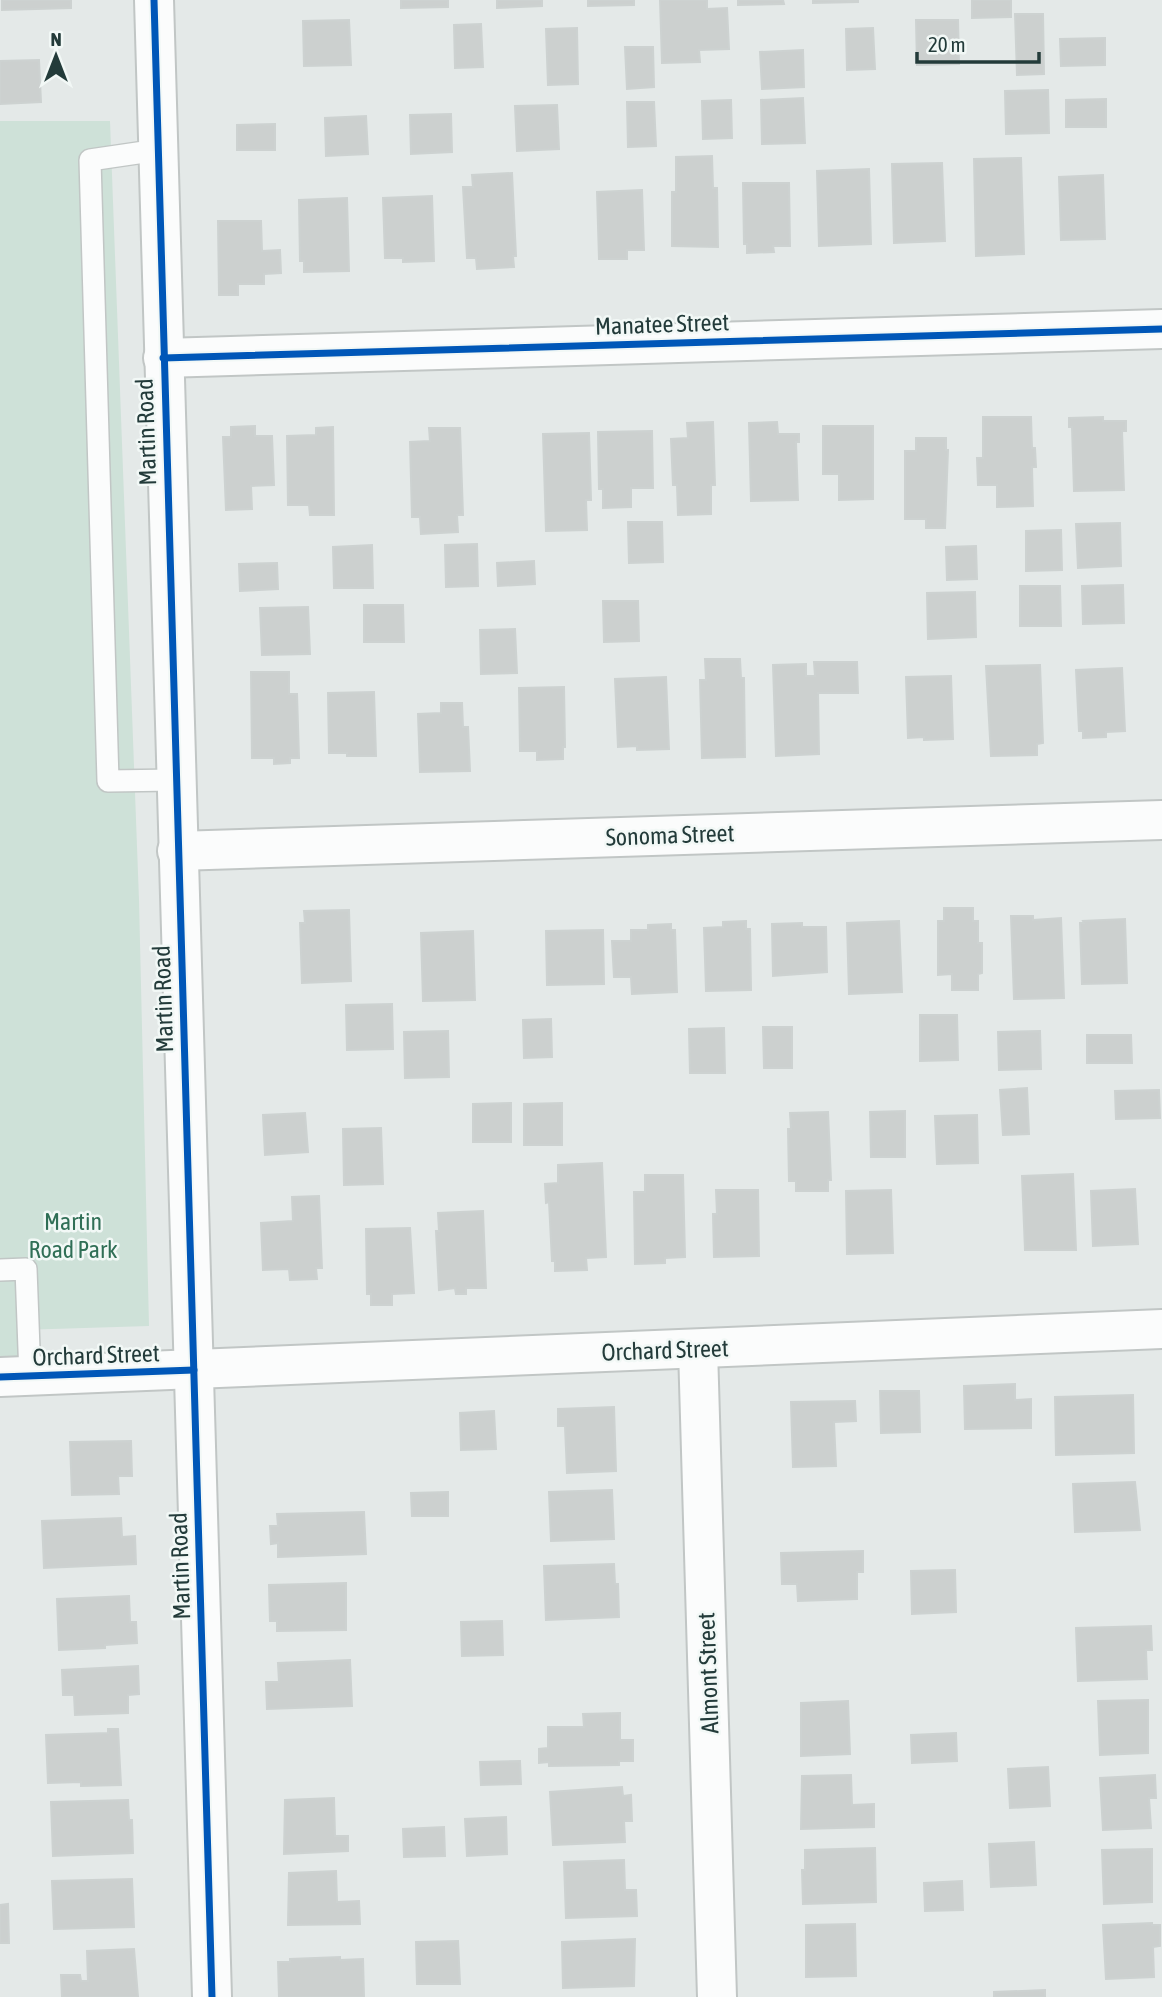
<svg xmlns="http://www.w3.org/2000/svg" width="1162" height="1997" viewBox="0 0 1162 1997" font-family="'Asap Condensed',sans-serif">
  <style>
    .green { fill: #cee1d8 }
    .building { fill: #ccd0cf; stroke: #cdd2d1; stroke-width: 2 }
    .lines { fill: none; stroke-linecap: round; stroke-linejoin: round }
    .service-casing { stroke: #c1c6c5; stroke-width: 24 }
    .minor-casing { stroke: #c1c6c5; stroke-width: 42 }
    .service { stroke: #fbfcfc; stroke-width: 21 }
    .minor { stroke: #fbfcfc; stroke-width: 38 }
    .cycleway-casing { stroke: #f2f8f6; stroke-width: 11 }
    .cycleway { stroke: #0057b8; stroke-width: 7 }
    .labels { text-anchor: middle; dominant-baseline: central; stroke-width: 5; stroke-linejoin: round; paint-order: stroke }
    .street-label { font-size: 24px; fill: #233b3a; stroke: #f2f8f6 }
    .park-label { font-size: 24px; fill: #306f56; stroke: #f2f8f6 }
  </style>
  <rect width="100%" height="100%" fill="#e4e9e8"/>
  <!-- green -->
  <polygon class="green" points="0,121 110,121 139,900 149,1326 20,1330 21,1376 0,1376"/>
  <!-- building -->
  <g class="building">
    <polygon points="2,0 71,0 71,8 2,10"/>
    <polygon points="401,0 448,0 448,7 401,8"/>
    <polygon points="497,0 542,0 542,6 497,8"/>
    <polygon points="588,0 634,0 634,5 588,6"/>
    <polygon points="660,0 707,0 707,9 727,8 729,49 699,50 700,62 662,63"/>
    <polygon points="738,0 783,0 784,4 738,5"/>
    <polygon points="813,0 858,0 858,2 813,3"/>
    <polygon points="972,0 1011,0 1011,17 972,18"/>
    <polygon points="1015,14 1043,14 1044,74 1017,75"/>
    <polygon points="349,20 351,65 304,66 303,21"/>
    <polygon points="916,20 958,20 959,64 917,65"/>
    <polygon points="481,24 483,67 455,68 454,25"/>
    <polygon points="577,28 578,84 548,85 546,29"/>
    <polygon points="873,28 875,69 847,70 846,29"/>
    <polygon points="1105,38 1105,65 1061,66 1060,39"/>
    <polygon points="625,47 653,47 654,87 627,89"/>
    <polygon points="803,50 804,87 762,89 760,52"/>
    <polygon points="39,60 41,102 0,104 0,61"/>
    <polygon points="1048,90 1049,133 1006,134 1005,91"/>
    <polygon points="803,98 805,143 762,144 761,100"/>
    <polygon points="1106,99 1106,127 1066,127 1066,100"/>
    <polygon points="731,100 732,138 703,139 702,101"/>
    <polygon points="627,102 654,102 656,146 628,147"/>
    <polygon points="557,105 559,149 517,151 515,106"/>
    <polygon points="451,114 452,152 411,154 410,115"/>
    <polygon points="366,116 368,154 326,156 325,118"/>
    <polygon points="275,124 275,150 237,150 237,125"/>
    <polygon points="712,156 713,188 717,188 718,247 672,246 672,192 676,192 676,157"/>
    <polygon points="1021,158 1024,254 976,256 974,159"/>
    <polygon points="942,163 945,241 894,243 892,164"/>
    <polygon points="869,169 871,244 819,246 817,171"/>
    <polygon points="512,173 516,256 513,256 514,267 477,269 476,258 467,258 463,187 473,187 472,175"/>
    <polygon points="1103,175 1105,239 1061,240 1059,177"/>
    <polygon points="743,183 789,183 790,246 773,246 774,252 747,253 747,244 744,244"/>
    <polygon points="642,190 644,250 627,250 627,259 599,259 597,192"/>
    <polygon points="432,196 434,261 403,262 403,258 385,258 383,198"/>
    <polygon points="347,198 349,271 304,272 304,261 300,261 299,200"/>
    <polygon points="218,221 261,221 262,251 280,250 281,273 264,274 264,284 238,284 238,295 219,295"/>
    <polygon points="983,417 1031,417 1032,448 1035,448 1036,467 1032,467 1033,506 997,507 997,485 978,485 977,458 983,458"/>
    <polygon points="1103,417 1103,421 1126,421 1126,431 1122,431 1124,490 1074,491 1072,427 1069,427 1069,418"/>
    <polygon points="713,422 715,485 711,485 711,514 678,515 677,485 673,485 671,439 688,438 687,423"/>
    <polygon points="777,422 778,434 799,434 799,442 796,442 798,500 751,501 749,423"/>
    <polygon points="255,426 255,436 272,436 274,485 251,486 252,509 226,510 223,437 231,437 231,427"/>
    <polygon points="823,426 873,426 873,499 839,500 839,474 823,474"/>
    <polygon points="333,427 334,515 310,515 309,505 288,505 287,436 316,435 316,428"/>
    <polygon points="429,428 460,428 463,515 457,515 458,532 421,534 420,517 412,517 410,442 430,441"/>
    <polygon points="652,431 653,488 631,488 631,507 603,508 603,489 599,489 598,432"/>
    <polygon points="589,433 591,500 586,500 587,530 546,531 543,434"/>
    <polygon points="916,438 946,438 946,450 948,450 945,528 926,528 926,519 905,519 905,451 916,451"/>
    <polygon points="628,522 662,522 663,562 629,563"/>
    <polygon points="1120,523 1121,566 1078,568 1076,524"/>
    <polygon points="1061,530 1062,570 1026,571 1026,531"/>
    <polygon points="477,544 478,586 446,587 445,545"/>
    <polygon points="372,545 373,588 334,588 333,547"/>
    <polygon points="976,546 977,579 947,580 946,547"/>
    <polygon points="534,561 535,584 498,586 497,563"/>
    <polygon points="277,563 278,589 240,591 239,564"/>
    <polygon points="1123,585 1124,623 1083,624 1082,586"/>
    <polygon points="1020,586 1060,586 1061,626 1020,626"/>
    <polygon points="975,592 976,637 928,639 927,593"/>
    <polygon points="603,601 638,601 639,641 604,642"/>
    <polygon points="364,605 403,605 404,642 364,642"/>
    <polygon points="308,607 310,654 262,655 260,608"/>
    <polygon points="515,629 517,673 481,674 480,630"/>
    <polygon points="705,659 740,659 741,678 744,678 745,757 702,758 700,680 706,680"/>
    <polygon points="814,662 857,662 858,693 818,693 819,754 776,756 773,665 806,664 806,676 815,676"/>
    <polygon points="1040,665 1043,743 1037,744 1037,755 991,756 986,666"/>
    <polygon points="1122,668 1125,731 1106,732 1106,737 1083,738 1083,731 1079,731 1076,670"/>
    <polygon points="251,672 289,672 289,694 297,694 299,758 290,758 290,763 274,764 274,758 252,758"/>
    <polygon points="951,676 953,739 924,740 924,737 908,738 906,677"/>
    <polygon points="666,677 669,749 637,750 637,746 618,747 615,679"/>
    <polygon points="564,687 565,747 563,747 563,759 537,760 537,751 520,751 519,688"/>
    <polygon points="374,692 376,756 347,756 347,753 329,753 328,693"/>
    <polygon points="441,703 462,703 463,727 468,727 470,771 420,772 418,714 441,713"/>
    <polygon points="944,908 973,908 973,921 978,921 978,943 982,943 982,973 978,974 978,990 952,990 952,974 938,975 938,921 944,921"/>
    <polygon points="349,910 351,981 302,983 300,923 305,923 304,911"/>
    <polygon points="1011,916 1033,916 1033,920 1061,918 1064,998 1014,999"/>
    <polygon points="1125,919 1127,983 1082,984 1080,923 1084,923 1083,921"/>
    <polygon points="746,921 746,929 750,929 751,990 706,991 704,928 723,927 723,922"/>
    <polygon points="899,921 902,992 849,994 847,923"/>
    <polygon points="802,923 802,927 826,927 827,972 773,976 772,924"/>
    <polygon points="671,924 671,930 675,930 677,992 632,994 631,977 614,977 612,941 631,941 631,930 648,930 648,925"/>
    <polygon points="603,930 604,984 547,985 546,931"/>
    <polygon points="473,931 475,1000 423,1001 421,933"/>
    <polygon points="392,1004 393,1049 347,1050 346,1005"/>
    <polygon points="920,1015 957,1015 958,1060 920,1061"/>
    <polygon points="551,1019 552,1057 524,1058 523,1020"/>
    <polygon points="763,1027 792,1027 792,1068 764,1068"/>
    <polygon points="724,1028 725,1073 690,1073 689,1029"/>
    <polygon points="448,1031 449,1077 405,1078 404,1032"/>
    <polygon points="1040,1031 1041,1069 999,1070 998,1032"/>
    <polygon points="1087,1035 1131,1035 1132,1063 1087,1063"/>
    <polygon points="1027,1088 1029,1134 1003,1135 1000,1090"/>
    <polygon points="1159,1090 1160,1118 1116,1119 1115,1091"/>
    <polygon points="511,1103 511,1142 473,1142 473,1104"/>
    <polygon points="562,1103 562,1145 524,1145 524,1104"/>
    <polygon points="905,1111 905,1157 871,1157 870,1112"/>
    <polygon points="828,1112 831,1180 828,1180 828,1191 796,1191 796,1181 789,1181 788,1129 791,1129 790,1113"/>
    <polygon points="305,1113 308,1152 265,1155 263,1115"/>
    <polygon points="977,1115 978,1163 937,1164 935,1116"/>
    <polygon points="381,1128 383,1184 344,1185 343,1129"/>
    <polygon points="602,1163 606,1257 586,1258 587,1270 555,1271 555,1261 552,1261 549,1202 546,1203 545,1184 558,1183 558,1165"/>
    <polygon points="1073,1174 1076,1250 1025,1250 1022,1176"/>
    <polygon points="645,1175 683,1175 685,1257 665,1258 665,1263 635,1264 634,1192 645,1192"/>
    <polygon points="1135,1189 1138,1244 1093,1246 1091,1191"/>
    <polygon points="716,1190 758,1190 759,1256 714,1257 713,1214 717,1214"/>
    <polygon points="891,1190 893,1253 847,1254 846,1191"/>
    <polygon points="319,1196 322,1268 316,1268 317,1279 290,1280 289,1269 263,1270 261,1223 293,1221 292,1197"/>
    <polygon points="483,1211 486,1288 466,1288 466,1294 456,1294 455,1288 439,1290 436,1231 439,1231 438,1213"/>
    <polygon points="410,1228 414,1293 392,1294 392,1305 371,1305 371,1294 367,1294 366,1229"/>
    <polygon points="1015,1384 1015,1400 1031,1399 1031,1428 965,1429 964,1386"/>
    <polygon points="880,1391 919,1391 920,1432 881,1433"/>
    <polygon points="1133,1395 1134,1453 1056,1455 1055,1397"/>
    <polygon points="855,1401 856,1421 834,1422 836,1466 793,1467 791,1402"/>
    <polygon points="614,1407 616,1471 567,1473 565,1426 558,1426 558,1409"/>
    <polygon points="494,1411 496,1449 461,1450 460,1413"/>
    <polygon points="131,1441 132,1476 118,1476 119,1494 72,1495 70,1442"/>
    <polygon points="1135,1482 1140,1530 1075,1532 1073,1484"/>
    <polygon points="612,1490 614,1539 551,1541 549,1492"/>
    <polygon points="448,1492 448,1516 412,1516 411,1493"/>
    <polygon points="364,1512 366,1554 278,1557 278,1543 271,1544 270,1526 278,1526 277,1514"/>
    <polygon points="121,1518 122,1537 135,1536 136,1564 44,1568 42,1521"/>
    <polygon points="863,1551 863,1572 857,1572 857,1599 798,1601 797,1584 782,1584 781,1553"/>
    <polygon points="614,1564 615,1584 618,1584 619,1617 546,1620 544,1566"/>
    <polygon points="955,1570 956,1612 912,1614 911,1571"/>
    <polygon points="346,1583 346,1630 277,1631 277,1621 270,1621 269,1585"/>
    <polygon points="129,1596 130,1622 136,1622 137,1643 105,1645 105,1648 59,1650 57,1599"/>
    <polygon points="502,1621 503,1655 462,1656 461,1622"/>
    <polygon points="1151,1626 1152,1650 1146,1650 1147,1679 1078,1681 1076,1628"/>
    <polygon points="350,1660 352,1706 267,1709 266,1682 279,1682 278,1663"/>
    <polygon points="138,1666 139,1694 128,1695 128,1713 75,1715 74,1695 63,1695 62,1670"/>
    <polygon points="1148,1700 1148,1753 1100,1755 1098,1701"/>
    <polygon points="848,1701 850,1754 801,1756 801,1703"/>
    <polygon points="620,1713 620,1740 633,1740 633,1761 619,1761 619,1765 549,1766 549,1762 539,1763 539,1749 548,1748 548,1727 584,1727 583,1714"/>
    <polygon points="108,1729 118,1729 121,1785 81,1786 81,1782 48,1783 46,1735 108,1733"/>
    <polygon points="956,1733 957,1761 912,1763 911,1735"/>
    <polygon points="520,1761 521,1784 481,1785 480,1762"/>
    <polygon points="1048,1767 1050,1806 1010,1808 1008,1769"/>
    <polygon points="851,1775 852,1805 874,1804 874,1827 801,1829 802,1776"/>
    <polygon points="1155,1775 1156,1798 1149,1798 1151,1828 1103,1830 1100,1778"/>
    <polygon points="622,1787 623,1796 631,1795 632,1821 624,1821 625,1842 553,1845 550,1792"/>
    <polygon points="334,1798 335,1836 348,1836 348,1851 284,1854 285,1800"/>
    <polygon points="128,1800 129,1820 132,1820 133,1853 53,1856 51,1802"/>
    <polygon points="506,1817 507,1854 467,1856 465,1819"/>
    <polygon points="444,1827 445,1856 404,1857 403,1829"/>
    <polygon points="1034,1842 1036,1885 991,1887 989,1844"/>
    <polygon points="875,1848 876,1902 803,1904 802,1870 805,1870 805,1850"/>
    <polygon points="1152,1849 1152,1902 1104,1904 1102,1850"/>
    <polygon points="624,1860 625,1890 636,1890 637,1916 566,1918 564,1862"/>
    <polygon points="336,1871 337,1902 359,1901 360,1924 288,1925 289,1873"/>
    <polygon points="132,1879 134,1927 54,1929 52,1881"/>
    <polygon points="962,1881 963,1910 925,1911 924,1883"/>
    <polygon points="8,1904 9,1943 0,1943 0,1905"/>
    <polygon points="1152,1923 1152,1925 1160,1925 1160,1946 1153,1947 1154,1977 1106,1979 1103,1925"/>
    <polygon points="855,1924 856,1976 806,1977 806,1925"/>
    <polygon points="635,1939 634,1986 563,1988 562,1942"/>
    <polygon points="458,1941 460,1984 417,1984 416,1942"/>
    <polygon points="134,1949 138,1997 62,1997 61,1975 80,1975 81,1981 88,1981 87,1951"/>
    <polygon points="340,1957 340,1960 363,1959 364,1997 279,1997 278,1962 290,1962 290,1959"/>
    <polygon points="1045,1990 1045,1997 994,1997 994,1992"/>
  </g>
  <g class="lines">
    <!-- service casing -->
    <g class="service-casing">
      <g id="service">
        <polyline points="158,150 90,160 108,781 175,780"/>
        <polyline points="0,1270 26,1269 30,1376"/>
      </g>
    </g>
    <!-- minor casing -->
    <g class="minor-casing">
      <g id="minor">
        <polyline points="154,0 212,1997"/>
        <polyline points="163,358 1162,329"/>
        <polyline points="177,851 1162,820"/>
        <polyline points="698,1349 717,1997"/>
        <polyline points="0,1377 1162,1329"/>
      </g>
    </g>
    <!-- service -->
    <use href="#service" class="service"/>
    <!-- minor -->
    <use href="#minor" class="minor"/>
    <!-- cycleway casing -->
    <g class="cycleway-casing">
      <g id="cycleway">
        <polyline points="154,0 212,1997"/>
        <polyline points="163,358 1162,329"/>
        <polyline points="0,1377 194,1370"/>
      </g>
    </g>
    <!-- cycleway -->
    <use href="#cycleway" class="cycleway"/>
  </g>
  <g class="labels">
    <!-- street labels -->
    <g class="street-label">
      <text transform="translate(662 324) rotate(-2)">Manatee Street</text>
      <text transform="translate(146 432) rotate(-92)">Martin Road</text>
      <text transform="translate(670 835) rotate(-2)">Sonoma Street</text>
      <text transform="translate(163 999) rotate(-92)">Martin Road</text>
      <text transform="translate(665 1350) rotate(-2)">Orchard Street</text>
      <text transform="translate(96 1355) rotate(-2)">Orchard Street</text>
      <text transform="translate(180 1566) rotate(-92)">Martin Road</text>
      <text transform="translate(708 1673) rotate(-92)">Almont Street</text>
    </g>
    <!-- park labels -->
    <g class="park-label">
      <text x="73" y="1221">Martin<tspan x="73" dy="28">Road Park</tspan></text>
    </g>
  </g>
  <!-- north arrow -->
  <g transform="translate(56 56)" stroke="#f2f8f6" stroke-width="5" paint-order="stroke">
  <path d="M0-5L12 26L0 18L-12 26Z" fill="#233b3a"/>
  <text y="-10" font-size="19" font-weight="bold" text-anchor="middle" fill="#233b3a">N</text>
  </g>
  <!-- scale -->
  <path d="M917 52v10h122v-10" fill="none" stroke="#233b3a" stroke-width="3.5"/>
  <text x="928" y="52" font-size="21" fill="#233b3a" stroke="#f2f8f6" stroke-width="5" paint-order="stroke">20 m</text>
</svg>
